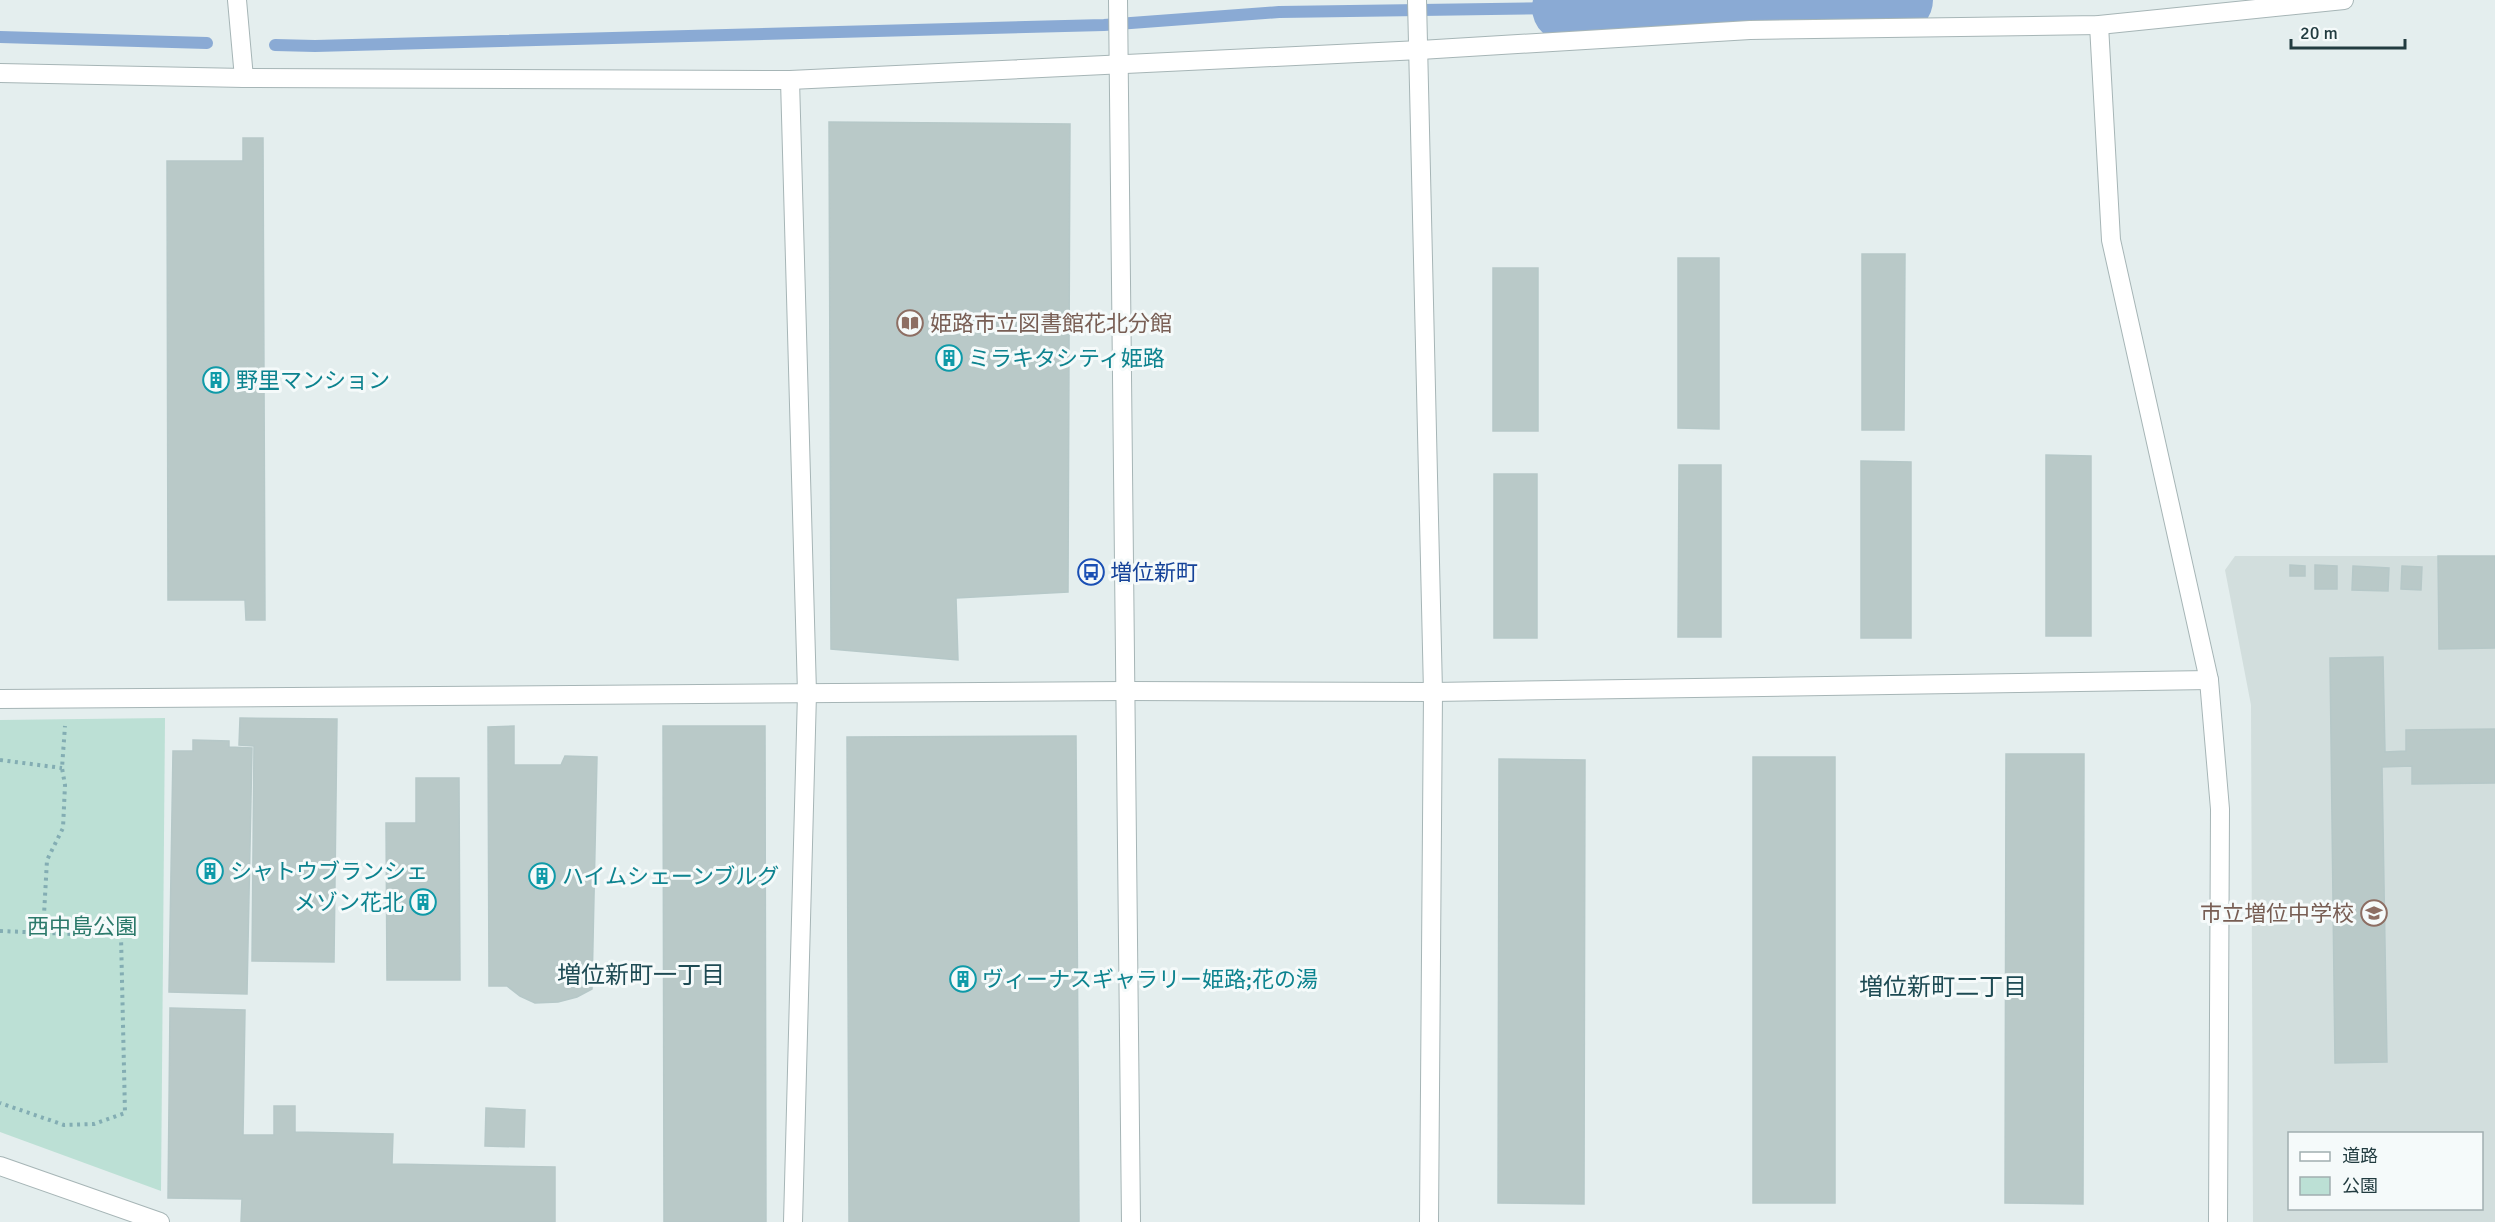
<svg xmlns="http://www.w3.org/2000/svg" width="2495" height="1222" viewBox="0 0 2495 1222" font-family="Signika,'Noto Sans JP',sans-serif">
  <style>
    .built { fill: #d2dedd; fill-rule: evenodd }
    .green { fill: #bce0d5 }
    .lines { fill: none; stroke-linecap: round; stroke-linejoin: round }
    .stream { stroke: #8aaad4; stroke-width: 12 }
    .river { stroke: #8aaad4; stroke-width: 68 }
    .building { fill: #b9c9c8; stroke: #b6c8c8; stroke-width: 1.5 }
    .minor-casing { stroke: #a6b5b6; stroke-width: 20 }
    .tertiary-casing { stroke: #a6b5b6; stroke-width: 20 }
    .path { stroke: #83adb3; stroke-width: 4; stroke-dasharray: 3 4.5; stroke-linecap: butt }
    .minor { stroke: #fff; stroke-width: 18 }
    .tertiary { stroke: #fff; stroke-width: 18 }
    .labels { text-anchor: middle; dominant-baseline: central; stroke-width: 6; stroke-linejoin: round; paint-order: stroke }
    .education-label { font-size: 22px; fill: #785e54; stroke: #f5fafa; text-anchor: start }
    .culture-label { font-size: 22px; fill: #0d838f; stroke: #f5fafa; text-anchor: start }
    .transit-label { font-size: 22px; fill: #164399; stroke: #f5fafa; text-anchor: start }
    .park-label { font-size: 22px; fill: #2b796a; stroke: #f5fafa }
    .neighbourhood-label { font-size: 24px; fill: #1d4a53; stroke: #f5fafa }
  </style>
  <rect width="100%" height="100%" fill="#e4eeee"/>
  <!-- built -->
  <path class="built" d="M2235,556h260v666h-242l-2,-517 -26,-135zM2290,1134h192v74h-192z"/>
  <!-- green -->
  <polygon class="green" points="165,718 161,1191 0,1132 0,720"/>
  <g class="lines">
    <!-- stream -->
    <g class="stream">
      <polyline points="0,37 207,43"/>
      <polyline points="275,45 315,46 1104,25 1279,12 1566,8 1583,0"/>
    </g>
    <!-- river -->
    <polyline class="river" points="1566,8 1899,0"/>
  </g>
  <!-- building -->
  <g class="building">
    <polygon points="829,122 1070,124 1068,592 956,598 958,660 831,649"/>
    <polygon points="243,138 263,138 265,620 246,620 245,600 168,600 167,161 243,161"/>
    <polygon points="1862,254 1905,254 1904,430 1862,430"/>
    <polygon points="1678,258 1719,258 1719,429 1678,428"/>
    <rect x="1493" y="268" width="45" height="163"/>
    <polygon points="2046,455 2091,456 2091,636 2046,636"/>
    <polygon points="1861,461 1911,462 1911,638 1861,638"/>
    <polygon points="1679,465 1721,465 1721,637 1678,637"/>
    <rect x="1494" y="474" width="43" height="164"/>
    <polygon points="2438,556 2495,556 2495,648 2439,649"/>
    <polygon points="2290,565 2305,566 2305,576 2290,576"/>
    <polygon points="2315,565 2337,566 2337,589 2315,589"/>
    <polygon points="2353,566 2389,568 2388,591 2352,590"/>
    <polygon points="2402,566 2422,567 2421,590 2401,589"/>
    <polygon points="2383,657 2385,752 2406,751 2406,730 2495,729 2495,783 2412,784 2412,766 2382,767 2387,1062 2335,1063 2330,658"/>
    <polygon points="240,718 337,719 334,962 252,961 254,746 239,745"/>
    <polygon points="514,726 514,765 561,765 565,756 597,757 592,989 577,997 558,1002 535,1003 520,996 507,986 489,986 488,727"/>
    <polygon points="663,726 765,726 766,1222 664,1222"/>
    <polygon points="1076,736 1079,1222 849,1222 847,737"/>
    <polygon points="193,740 229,741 229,747 252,748 247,994 169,992 173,751 193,751"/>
    <polygon points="2006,754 2084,754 2083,1204 2005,1203"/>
    <rect x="1753" y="757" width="82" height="446"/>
    <polygon points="1499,759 1585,760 1584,1204 1498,1203"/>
    <polygon points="416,778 459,778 460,980 387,980 386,823 416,823"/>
    <polygon points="170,1008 245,1010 243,1135 274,1135 274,1106 295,1106 295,1132 393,1134 392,1164 555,1167 555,1222 241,1222 242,1199 168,1198"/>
    <polygon points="486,1108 525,1110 524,1147 485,1146"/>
  </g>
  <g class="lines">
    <!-- minor casing -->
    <g class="minor-casing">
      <g id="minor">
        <polyline points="237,0 244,78"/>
        <polyline points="1417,0 1433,692 1429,1222"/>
        <polyline points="2099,25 2111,240 2209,680 2220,809 2218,1222"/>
        <polyline points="0,73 244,78 790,80 1420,50 1750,30 2099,25 2344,0"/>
        <polyline points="790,80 807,693 793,1222"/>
        <polyline points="0,699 1126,691 1433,692 2209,680"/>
      </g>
    </g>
    <!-- tertiary casing -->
    <g class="tertiary-casing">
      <g id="tertiary">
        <polyline points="1118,0 1131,1222"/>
        <polyline points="0,1166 160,1222"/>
      </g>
    </g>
    <!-- path -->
    <g class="path">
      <polyline points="0,760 62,768"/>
      <polyline points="0,931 121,936 125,1113 94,1124 64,1125 0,1103"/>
      <polyline points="43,933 47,860 63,828 65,785 62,768 65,726"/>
    </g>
    <!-- minor -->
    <use href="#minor" class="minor"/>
    <!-- tertiary -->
    <use href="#tertiary" class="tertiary"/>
  </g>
  <!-- icons -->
  <defs>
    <g id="library-ring" transform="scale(1.35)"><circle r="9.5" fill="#f5fafa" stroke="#8d6e63" stroke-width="1.5"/><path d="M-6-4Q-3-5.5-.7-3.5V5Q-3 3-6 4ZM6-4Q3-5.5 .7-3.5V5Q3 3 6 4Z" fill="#8d6e63"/></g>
    <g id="building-ring" transform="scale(1.35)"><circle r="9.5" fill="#f5fafa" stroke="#0f9aa8" stroke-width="1.5"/><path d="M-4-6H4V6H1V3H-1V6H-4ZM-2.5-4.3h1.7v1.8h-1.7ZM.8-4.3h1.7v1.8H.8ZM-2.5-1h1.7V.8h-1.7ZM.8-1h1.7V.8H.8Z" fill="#0f9aa8"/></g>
    <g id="bus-ring" transform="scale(1.35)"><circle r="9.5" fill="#f5fafa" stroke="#1a4fb4" stroke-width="1.5"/><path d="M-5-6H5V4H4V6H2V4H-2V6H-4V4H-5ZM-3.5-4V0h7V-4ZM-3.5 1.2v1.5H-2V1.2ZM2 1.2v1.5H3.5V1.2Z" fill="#1a4fb4"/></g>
    <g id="school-ring" transform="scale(1.35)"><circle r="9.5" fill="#f5fafa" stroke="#8d6e63" stroke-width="1.5"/><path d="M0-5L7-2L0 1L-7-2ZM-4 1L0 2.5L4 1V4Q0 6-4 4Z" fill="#8d6e63"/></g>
  </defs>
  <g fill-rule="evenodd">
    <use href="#library-ring" x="910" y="323"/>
    <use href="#building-ring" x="949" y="358"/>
    <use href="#building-ring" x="216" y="380"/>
    <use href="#bus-ring" x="1091" y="572"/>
    <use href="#building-ring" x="210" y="871"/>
    <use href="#building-ring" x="542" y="876"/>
    <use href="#building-ring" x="423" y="902"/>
    <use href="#school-ring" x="2374" y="913"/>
    <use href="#building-ring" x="963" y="979"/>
  </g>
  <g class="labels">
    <!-- education labels -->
    <g class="education-label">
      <text x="930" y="323">姫路市立図書館花北分館</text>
      <text x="2354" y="913" text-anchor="end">市立増位中学校</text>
    </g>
    <!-- culture labels -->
    <g class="culture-label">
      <text x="968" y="358">ミラキタシティ姫路</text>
      <text x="236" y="380">野里マンション</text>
      <text x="230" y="871">シャトウブランシェ</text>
      <text x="562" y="876">ハイムシェーンブルグ</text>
      <text x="404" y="902" text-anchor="end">メゾン花北</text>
      <text x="982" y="979">ヴィーナスギャラリー姫路;花の湯</text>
    </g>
    <!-- transit labels -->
    <g class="transit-label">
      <text x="1110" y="572">増位新町</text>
    </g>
    <!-- park labels -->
    <g class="park-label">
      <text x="82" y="926">西中島公園</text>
    </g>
    <!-- neighbourhood labels -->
    <g class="neighbourhood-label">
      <text x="641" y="975">増位新町一丁目</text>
      <text x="1943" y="987">増位新町二丁目</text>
    </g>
  </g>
  <!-- legend -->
  <rect x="2288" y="1132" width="195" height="78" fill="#f5fafa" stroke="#a1aeb0" stroke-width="1.5"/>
  <rect x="2300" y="1152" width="30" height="9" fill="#ffffff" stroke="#a1aeb0" stroke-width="1.5"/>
  <text x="2342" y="1162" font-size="18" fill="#223c40">道路</text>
  <rect x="2300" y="1177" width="30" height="18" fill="#bce0d5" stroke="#a1aeb0" stroke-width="1.5"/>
  <text x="2342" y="1192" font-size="18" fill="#223c40">公園</text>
  <!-- scale -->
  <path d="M2291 39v9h114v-9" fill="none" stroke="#223c40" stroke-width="3"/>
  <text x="2300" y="39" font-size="18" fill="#223c40" stroke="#f5fafa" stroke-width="4.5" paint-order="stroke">20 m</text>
</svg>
